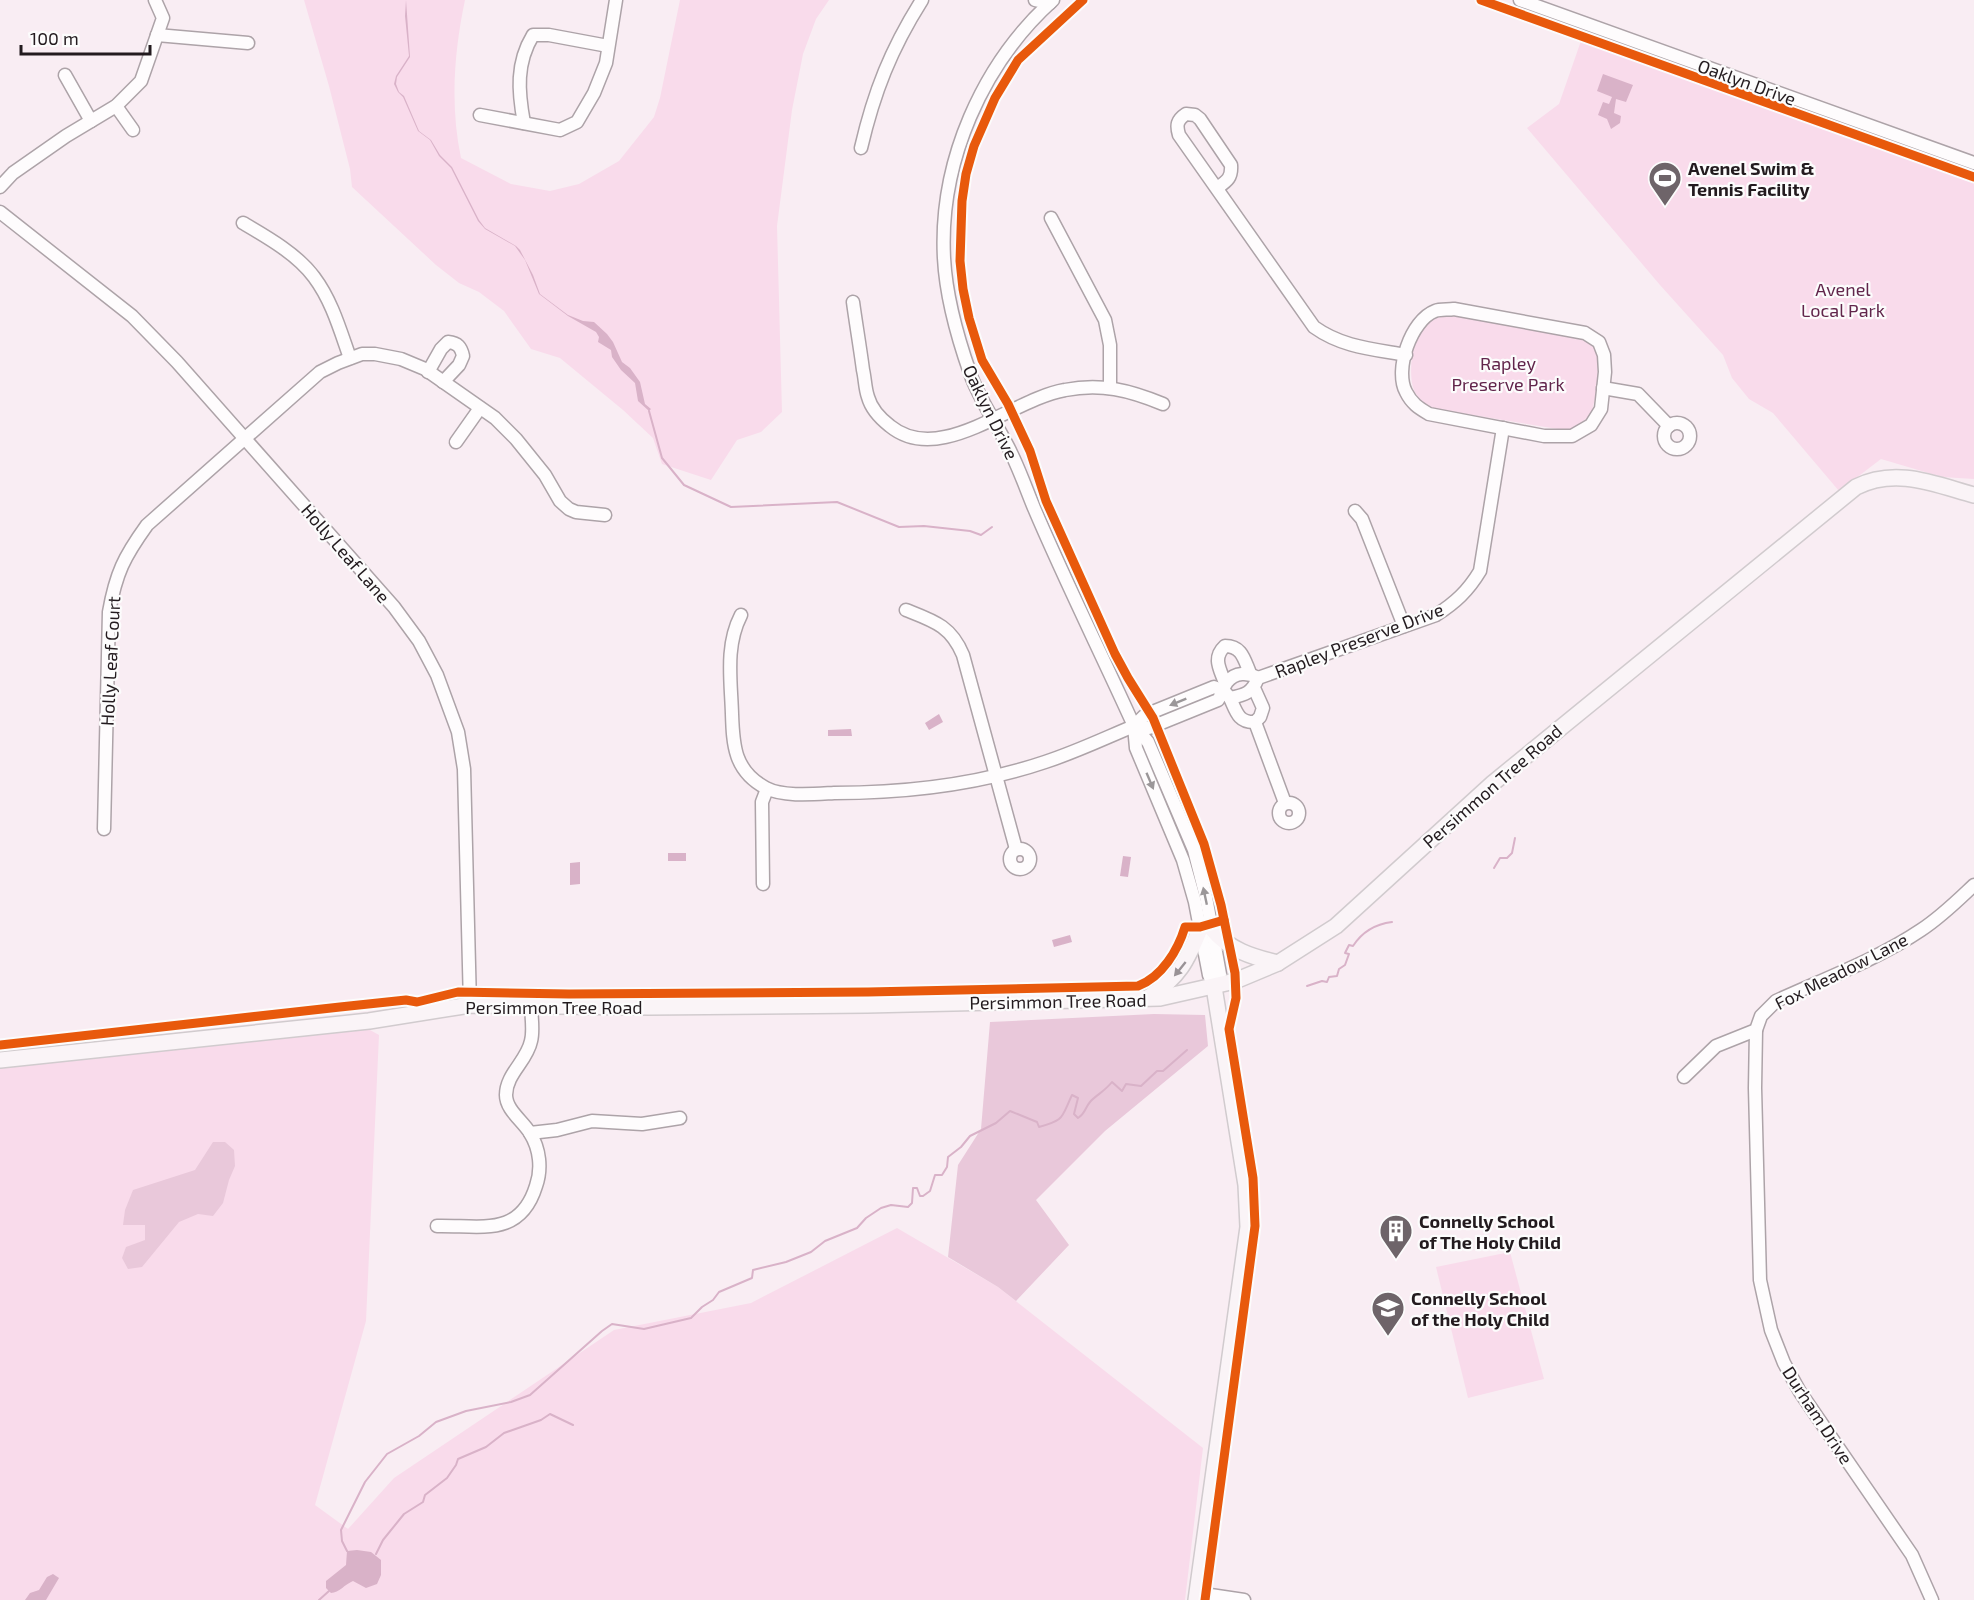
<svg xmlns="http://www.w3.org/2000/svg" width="1974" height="1600" viewBox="0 0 1974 1600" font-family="'Exo 2',sans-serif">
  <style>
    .green { fill: #f9dbeb }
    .forest { fill: #e9c8da }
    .water { fill: #d9b2c8 }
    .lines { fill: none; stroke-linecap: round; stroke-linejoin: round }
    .stream { stroke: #d9b2c8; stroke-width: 2 }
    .minor-casing { stroke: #ada3a8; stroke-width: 15 }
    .major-casing { stroke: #d1cbce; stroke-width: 18 }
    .minor { stroke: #fefcfd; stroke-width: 12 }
    .major { stroke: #faf4f7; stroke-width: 15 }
    .cycleway-casing { stroke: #fcfcfc; stroke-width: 13 }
    .cycleway { stroke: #e8590c; stroke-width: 9 }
    .oneway { fill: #9b9799 }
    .oneway2 { fill: #999296 }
    .labels { text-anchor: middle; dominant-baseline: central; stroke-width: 4.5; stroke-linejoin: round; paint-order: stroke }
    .street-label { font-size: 18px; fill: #231b1f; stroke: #fcfcfc }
    .poi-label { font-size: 18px; font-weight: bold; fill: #231b1f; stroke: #fcfcfc; text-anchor: start }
    .park-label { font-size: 18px; fill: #61254b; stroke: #fcfcfc }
  </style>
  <rect width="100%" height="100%" fill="#f9edf3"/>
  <!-- green -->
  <g class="green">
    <path d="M304,0h161c-11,52 -15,106 -4,158l50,26 39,7 29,-7 40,-23 35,-44 6,-19 20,-98h149l-13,19 -13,35 -11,56 -15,116 5,186 -21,20 -24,8 -26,40 -49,-16 -9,-26 -30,-28 -63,-52 -29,-9 -27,-38 -25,-19 -20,-9 -23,-18 -84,-78 -2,-18 -21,-83z"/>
    <polygon points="1582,38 1974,180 1974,479 1942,477 1881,459 1839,491 1773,413 1749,399 1732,378 1723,355 1660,285 1527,128 1559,104"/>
    <path d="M1444,314l135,22 18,11 1,38 -7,30 -21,16 -140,-23c-5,-5 -14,-11 -16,-18 -6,-14 -2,-48 6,-61 6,-8 15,-12 24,-15z"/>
    <polygon points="361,1025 379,1035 366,1321 315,1505 348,1529 394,1478 614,1330 751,1303 897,1228 998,1287 1203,1448 1185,1600 0,1600 0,1065"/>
    <polygon points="1510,1252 1544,1379 1468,1398 1436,1267"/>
  </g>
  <!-- forest -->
  <g class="forest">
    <polygon points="1154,1014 1205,1015 1208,1046 1105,1131 1036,1200 1069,1245 1016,1301 998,1287 948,1257 958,1165 981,1129 990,1022"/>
    <polygon points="213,1142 225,1142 234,1150 235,1166 229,1180 223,1203 213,1216 198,1214 179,1222 142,1267 128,1269 122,1258 126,1247 145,1240 145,1225 123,1225 125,1210 133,1190 195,1170"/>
  </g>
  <!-- water -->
  <g class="water">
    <polygon points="406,0 410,57 397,77 396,84 399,92 404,96 419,131 431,140 440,155 452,167 479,220 485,228 516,246 520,250 533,275 540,294 568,315 583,321 594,322 607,334 613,342 622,362 630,368 640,382 645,404 651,409 649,411 638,401 635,383 621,370 612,357 611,350 598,342 599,337 596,332 568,316 539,294 525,260 515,246 485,229 478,221 451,168 439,156 430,140 418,131 403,97 398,92 394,84 396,76 409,56 405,16"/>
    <polygon points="1603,74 1633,85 1626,102 1616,99 1614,113 1621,116 1620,123 1611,129 1607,119 1598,115 1603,102 1609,104 1612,97 1597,91"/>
    <polygon points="939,714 943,722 929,730 925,723"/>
    <polygon points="851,729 852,736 828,736 828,730"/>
    <rect x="668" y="853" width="18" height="8"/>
    <polygon points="1123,856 1131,857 1128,877 1120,876"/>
    <polygon points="580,862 580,884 570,885 570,863"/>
    <polygon points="1070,935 1072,942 1054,947 1052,940"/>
    <path d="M357,1550l14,2 10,8v15l-4,9 -11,4 -13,-7c-8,3 -14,12 -22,12l-5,-5v-7l20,-16 1,-14z"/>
    <polygon points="53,1574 59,1578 46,1600 25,1600 30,1593 39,1590 47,1577"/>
  </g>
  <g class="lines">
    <!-- stream -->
    <g class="stream">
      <polyline points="649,411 662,458 684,485 731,507 837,502 899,527 924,526 970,531 981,535 992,527"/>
      <polyline points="1494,868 1500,858 1507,858 1512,853 1515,838"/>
      <path d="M1307,986l15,-5 5,1 2,-5 8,-1 2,-7 6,-4 4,-11 -4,-1 4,-8 4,1c9,-14 23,-22 39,-24"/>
      <path d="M347,1551l-5,-10 -1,-11 24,-48 22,-28 32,-18 17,-14 30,-11 45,-9 19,-7 72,-64 10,-7 32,5 47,-11 11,-11 11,-7 6,-8 33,-14 1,-8 33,-8 25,-10 14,-11 32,-13 9,-10 15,-10 10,-3 17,2 4,-4 1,-15h4l3,8h3l7,-5 5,-16h7l5,-8 1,-10 13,-10 9,-11 26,-13 14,-12 27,11 2,5c26,-7 22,-9 33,-32l6,3 -4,16 4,4c7,-4 7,-10 12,-16 6,-7 14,-10 22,-20l10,9 4,-7 15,2 16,-15h6l24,-21"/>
      <polyline points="376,1554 383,1540 404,1514 423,1502 425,1495 447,1478 456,1465 458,1459 486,1447 504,1433 541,1420 550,1414 573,1425"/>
      <polyline points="319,1600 329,1591"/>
    </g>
    <!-- minor casing -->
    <g class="minor-casing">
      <g id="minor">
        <polyline points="1035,0 1050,3 1050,0"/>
        <path d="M1053,0c-71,64 -114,162 -109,258 2,39 13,78 26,115 9,27 31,57 43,84 8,17 14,34 21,51 31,73 67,145 100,218l14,16 46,108 12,47 14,77 -6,13"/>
        <polyline points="1520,0 1974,163"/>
        <polyline points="157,35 248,43"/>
        <polyline points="65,75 91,121"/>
        <polyline points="116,106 133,130"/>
        <polyline points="480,115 560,130 577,122 594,93 606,63 616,0"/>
        <path d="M524,123c-6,-32 -8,-60 9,-88h16l59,11"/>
        <path d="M861,148c13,-56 30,-99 61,-148"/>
        <polyline points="0,187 13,173 66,136 116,106 141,81 163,18 155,0"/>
        <path d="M1217,188c10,-7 15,-10 14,-23l-31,-46 -5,-4 -9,-1c-9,6 -10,11 -7,21l135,192c28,20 58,22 92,28"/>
        <polyline points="0,212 132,316 177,362 394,607 419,641 437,675 458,732 464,769 470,1005"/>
        <polyline points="1051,218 1105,320 1110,345 1110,388"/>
        <path d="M243,223c24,14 54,31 71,54 18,24 26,53 36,81"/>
        <path d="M853,302c3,22 7,45 10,68 2,8 2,19 5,27 3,11 13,22 22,29 50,41 122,-27 175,-36 36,-7 64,0 98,14"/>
        <path d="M1454,309l131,24 14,9 5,13 1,17 -4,37 -10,16 -19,11h-28l-115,-22c-10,-6 -17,-10 -23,-22 -12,-22 5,-72 29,-81 5,-2 13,-1 19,-2z"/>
        <path d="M428,372l13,-23 7,-7c10,1 13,5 15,14l-4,9 -16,17"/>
        <polyline points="1603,388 1638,394 1669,426"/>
        <circle cx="1677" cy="436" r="13"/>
        <polyline points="456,442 480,408"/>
        <polyline points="1355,511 1362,519 1404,626"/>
        <path d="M906,610c28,11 45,16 57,45l53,194"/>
        <path d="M741,615c-16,31 -10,65 -9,99 1,31 2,57 34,74 17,9 49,6 68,5 71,0 143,-8 211,-31 31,-10 60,-24 89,-36l10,-10 6,-3 64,-26 10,4 6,7c15,-3 22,-5 28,-20l178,-63c19,-12 32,-24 44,-44l23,-143"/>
        <path d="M1225,683c-5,-14 -13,-25 0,-37 17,0 19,13 25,27"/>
        <polyline points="1254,688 1263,708 1260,717 1255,722"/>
        <path d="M1230,698c6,13 8,25 25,24"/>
        <polyline points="1255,722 1285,803"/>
        <polyline points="1134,726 1136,748 1183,860 1195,902 1209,975 1214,987"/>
        <path d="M1134,726l15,2 69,-28c5,-7 5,-13 9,-18 8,-10 21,-10 31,-4"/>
        <circle cx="1289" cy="813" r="10"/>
        <path d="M104,829l5,-217c7,-39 15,-55 38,-87l173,-153 18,-9 24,-9h13l26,5 24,10 70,49 21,21 29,36 15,26 9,8 7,3 29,3"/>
        <circle cx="1020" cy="859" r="10"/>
        <polyline points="763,884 762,802 767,789"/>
        <polyline points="1756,1030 1755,1088 1760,1280 1771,1330 1784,1363 1800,1392 1912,1555 1932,1600"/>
        <path d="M1684,1077l32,-31 40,-16 5,-14 15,-15c48,-22 102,-42 145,-71 20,-13 36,-29 53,-45"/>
        <polyline points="530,1133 557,1130 592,1121 642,1124 680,1118"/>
        <path d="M437,1226c43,-1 83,12 99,-40 6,-17 4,-37 -6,-53 -7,-12 -24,-23 -24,-38 0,-21 21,-34 25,-54 3,-11 0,-25 0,-37"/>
        <polyline points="1197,1593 1244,1600"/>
      </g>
    </g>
    <!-- major casing -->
    <g class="major-casing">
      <g id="major">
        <path d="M1212,929c17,21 40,28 66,34"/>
        <path d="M1149,997c30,-20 38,-36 51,-68"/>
        <path d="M0,1060l369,-39 101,-16 179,2 218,-2 293,-7 75,-17 43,-18 58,-37 157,-143 363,-296c40,-20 78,-3 118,8"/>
        <polyline points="1196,1600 1248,1227 1246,1185 1214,987"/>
      </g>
    </g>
    <!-- minor -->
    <use href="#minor" class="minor"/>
    <!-- major -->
    <use href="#major" class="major"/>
    <!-- cycleway casing -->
    <g class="cycleway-casing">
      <g id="cycleway">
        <polyline points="1083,0 1018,60 995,98 974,146 966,174 962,201 960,261 963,289 969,318 982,360 1008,404 1030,451 1046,501 1115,654 1128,678 1153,718 1204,844 1221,905 1235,973 1236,998 1229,1029 1253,1178 1255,1226 1205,1600"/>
        <polyline points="1481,0 1974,177"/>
        <path d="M0,1045l340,-38 66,-7 11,2 41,-10 111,2 299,-2 270,-6c24,-9 40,-36 47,-59h15l24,-7"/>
      </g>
    </g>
    <!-- cycleway -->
    <use href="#cycleway" class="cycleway"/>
  </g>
  <!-- one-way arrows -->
  <defs><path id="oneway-solid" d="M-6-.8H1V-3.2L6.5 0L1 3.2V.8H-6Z" transform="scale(1.5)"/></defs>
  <g class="oneway">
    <use href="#oneway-solid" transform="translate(1178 702) rotate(158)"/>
    <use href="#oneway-solid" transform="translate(1150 781) rotate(67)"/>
    <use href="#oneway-solid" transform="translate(1205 896) rotate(-102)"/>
  </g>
  <use class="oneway2" href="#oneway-solid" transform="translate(1180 969) rotate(129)"/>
  <!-- icons -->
  <defs>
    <g id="stadium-pin" transform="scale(1.725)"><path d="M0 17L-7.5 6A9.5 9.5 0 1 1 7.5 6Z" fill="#6e6469" stroke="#fcfcfc"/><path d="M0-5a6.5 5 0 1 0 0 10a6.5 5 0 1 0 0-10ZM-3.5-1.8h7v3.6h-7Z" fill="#fff"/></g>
    <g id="building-pin" transform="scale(1.725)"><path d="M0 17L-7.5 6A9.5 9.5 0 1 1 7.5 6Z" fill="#6e6469" stroke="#fcfcfc"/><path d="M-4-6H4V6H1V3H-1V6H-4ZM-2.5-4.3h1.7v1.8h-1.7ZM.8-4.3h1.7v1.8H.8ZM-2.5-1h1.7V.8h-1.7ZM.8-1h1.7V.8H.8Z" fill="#fff"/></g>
    <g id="school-pin" transform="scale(1.725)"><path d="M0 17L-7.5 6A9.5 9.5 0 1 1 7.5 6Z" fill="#6e6469" stroke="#fcfcfc"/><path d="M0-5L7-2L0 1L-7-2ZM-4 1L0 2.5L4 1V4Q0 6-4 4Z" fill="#fff"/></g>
  </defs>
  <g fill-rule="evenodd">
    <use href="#stadium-pin" x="1665" y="178"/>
    <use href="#building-pin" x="1396" y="1231"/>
    <use href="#school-pin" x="1388" y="1308"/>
  </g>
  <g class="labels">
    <!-- street labels -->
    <g class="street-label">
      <text transform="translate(1747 82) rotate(20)">Oaklyn Drive</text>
      <text transform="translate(991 412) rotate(64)">Oaklyn Drive</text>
      <text transform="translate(346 553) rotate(49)">Holly Leaf Lane</text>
      <text transform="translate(1359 640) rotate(-21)">Rapley Preserve Drive</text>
      <text transform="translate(110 661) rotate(-87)">Holly Leaf Court</text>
      <text transform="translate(1492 786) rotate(-41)">Persimmon Tree Road</text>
      <text transform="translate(1841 971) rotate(-27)">Fox Meadow Lane</text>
      <text transform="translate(1058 1001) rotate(-1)">Persimmon Tree Road</text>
      <text x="554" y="1007">Persimmon Tree Road</text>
      <text transform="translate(1818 1415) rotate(57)">Durham Drive</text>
    </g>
    <!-- poi labels -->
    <g class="poi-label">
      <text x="1688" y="168">Avenel Swim &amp;<tspan x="1688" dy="21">Tennis Facility</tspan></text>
      <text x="1419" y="1221">Connelly School<tspan x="1419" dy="21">of The Holy Child</tspan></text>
      <text x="1411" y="1298">Connelly School<tspan x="1411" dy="21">of the Holy Child</tspan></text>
    </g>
    <!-- park labels -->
    <g class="park-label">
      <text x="1843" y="289">Avenel<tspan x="1843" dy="21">Local Park</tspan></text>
      <text x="1508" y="363">Rapley<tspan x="1508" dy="21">Preserve Park</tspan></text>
    </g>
  </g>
  <!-- scale -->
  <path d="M21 45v9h129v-9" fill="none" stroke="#231b1f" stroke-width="3"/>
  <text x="30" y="45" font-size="18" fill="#231b1f" stroke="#fcfcfc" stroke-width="4.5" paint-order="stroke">100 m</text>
</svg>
